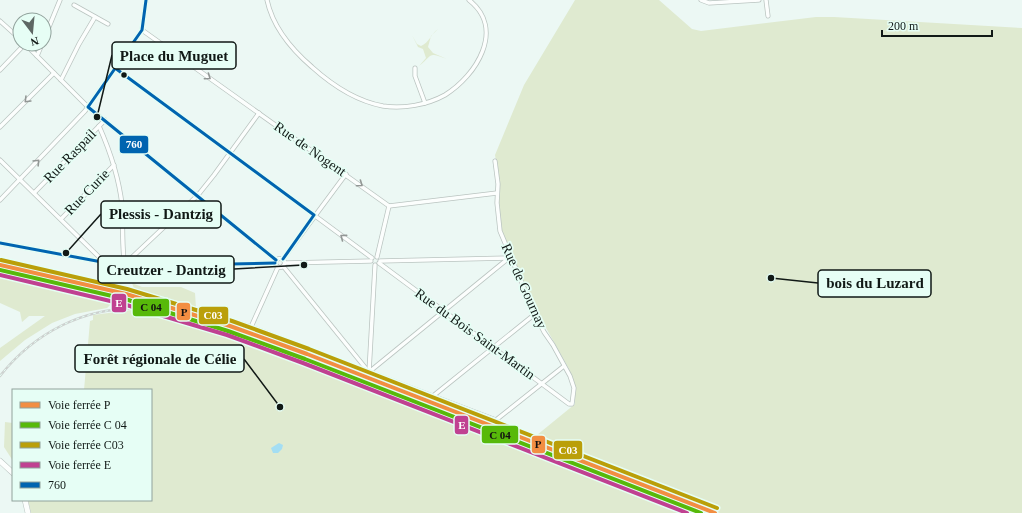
<svg xmlns="http://www.w3.org/2000/svg" width="1022" height="513" viewBox="0 0 1022 513" font-family="Georgia,serif">
  <style>
    .green { fill: #dfead0 }
    .water { fill: #a4def3 }
    .lines { fill: none; stroke-linecap: round; stroke-linejoin: round }
    .street-casing { stroke: #bac4c0; stroke-width: 5 }
    .secondary-casing { stroke: #bac4c0; stroke-width: 6 }
    .street { stroke: #fcfefd; stroke-width: 3.5 }
    .secondary { stroke: #fcfefd; stroke-width: 5 }
    .rail-casing { stroke: #cdd1cf; stroke-width: 2.5 }
    .rail { stroke: #e6fef5; stroke-width: 1; stroke-dasharray: 3; stroke-linecap: butt }
    .bus-1-casing { stroke: #e6fef5; stroke-width: 6 }
    .bus-1 { stroke: #0064b0; stroke-width: 3 }
    .rail-1-casing { stroke: #e6fef5; stroke-width: 7 }
    .rail-2-casing { stroke: #e6fef5; stroke-width: 7 }
    .rail-3-casing { stroke: #e6fef5; stroke-width: 7 }
    .rail-4-casing { stroke: #e6fef5; stroke-width: 7 }
    .rail-1 { stroke: #f28e42; stroke-width: 4 }
    .rail-2 { stroke: #57b90a; stroke-width: 4 }
    .rail-3 { stroke: #ba9f09; stroke-width: 4 }
    .rail-4 { stroke: #c04191; stroke-width: 4 }
    .oneway { stroke: #929795 }
    .bus-dot { fill: #111916; stroke: #e6fef5; stroke-width: 1.5 }
    .labels { text-anchor: middle; dominant-baseline: central; stroke-width: 3.5; stroke-linejoin: round; paint-order: stroke }
    .street-label { font-size: 14px; fill: #111916; stroke: #e6fef5 }
    .leader { fill: none; stroke: #111916; stroke-width: 1.5 }
    .callout-dot { fill: #111916; stroke: #e6fef5; stroke-width: 1.5 }
    .callout { fill: #e6fef5; stroke: #111916; stroke-width: 1.5 }
    .callout-label { font-size: 15px; text-anchor: middle; font-weight: bold; fill: #111916 }
    .line-badge { stroke: #e6fef5; stroke-width: 1.5 }
    .badge-label { font-size: 11px; text-anchor: middle; font-weight: bold; fill: #fff }
    .pale-badge-label { font-size: 11px; text-anchor: middle; font-weight: bold; fill: #111 }
  </style>
  <rect width="100%" height="100%" fill="#ecf8f4"/>
  <!-- green -->
  <g class="green">
    <polygon points="575,0 659,0 692,29 701,31 816,17 834,17 1022,28 1022,513 31,513 28,500 151,500 151,390 84,390 90,321 93,320 93,315 132,310 135,312 157,314 207,329 285,356 457,425 460,420 527,446 537,435 575,404 575,387 569,369 531,301 501,229 498,201 500,186 495,155 524,85"/>
    <path d="M438,29l-7,7 -3,11 5,6 14,6c-20,-7 -13,-5 -28,7l7,-8 -3,-9 -5,-2 -6,-12 5,9 4,2c8,-3 10,-12 17,-17z"/>
    <polygon points="0,276 111,298 114,301 107,308 75,314 52,323 25,340 0,361 0,348 45,316 29,316 22,322 20,312 0,303"/>
    <polygon points="132,283 142,287 181,287 195,293 196,308 195,311 136,294"/>
    <polygon points="5,422 13,423 13,461 4,447"/>
  </g>
  <!-- water -->
  <polygon class="water" points="279,443 283,445 282,449 278,453 273,453 271,448"/>
  <g class="lines">
    <!-- street casing -->
    <g class="street-casing">
      <g id="street">
        <path d="M267,0c6,28 24,49 45,67 20,18 44,34 71,39 20,3 44,-1 62,-11 31,-19 61,-66 24,-95"/>
        <polyline points="701,0 709,3 759,0"/>
        <polyline points="766,0 768,16"/>
        <polyline points="74,5 108,24"/>
        <polyline points="0,21 20,39"/>
        <polyline points="142,30 389,206 497,193"/>
        <polyline points="44,39 60,0"/>
        <polyline points="25,44 88,107 276,260"/>
        <polyline points="37,56 42,44"/>
        <polyline points="115,68 372,258"/>
        <polyline points="415,68 415,76 425,103"/>
        <polyline points="0,70 25,44"/>
        <polyline points="61,80 79,44 95,17"/>
        <path d="M99,126c11,25 20,52 23,79 1,18 0,37 2,55"/>
        <polyline points="0,127 54,73"/>
        <polyline points="0,160 98,256 101,262"/>
        <polyline points="34,193 105,120"/>
        <polyline points="0,200 85,111 142,30 146,0"/>
        <polyline points="61,219 114,165"/>
        <polyline points="0,243 118,265"/>
        <polyline points="377,257 389,206"/>
        <circle cx="280" cy="263" r="4.5"/>
        <polyline points="283,259 346,174"/>
        <circle cx="124" cy="266" r="5.5"/>
        <polyline points="380,261 508,258"/>
        <polyline points="127,262 198,195 214,175 259,113"/>
        <polyline points="285,263 371,261"/>
        <polyline points="379,263 569,404 572,404 574,388 570,376 553,345 544,332 535,314 500,231 497,203 498,184 495,161"/>
        <polyline points="129,266 275,263"/>
        <polyline points="283,266 368,371"/>
        <polyline points="196,310 251,327 496,420 564,366"/>
        <polyline points="251,327 278,267"/>
        <polyline points="369,372 510,257"/>
        <polyline points="369,372 375,265"/>
        <polyline points="433,396 535,314"/>
      </g>
    </g>
    <!-- secondary casing -->
    <g class="secondary-casing">
      <g id="secondary">
        <polyline points="0,461 13,473"/>
        <polyline points="25,500 28,513"/>
      </g>
    </g>
    <!-- street -->
    <use href="#street" class="street"/>
    <!-- secondary -->
    <use href="#secondary" class="secondary"/>
    <!-- rail casing -->
    <g class="rail-casing">
      <g id="rail">
        <polyline points="175,314 288,353 460,421"/>
        <path d="M0,376c34,-43 85,-70 141,-67 13,1 26,4 39,6"/>
      </g>
    </g>
    <!-- rail -->
    <use href="#rail" class="rail"/>
    <!-- bus-1 casing -->
    <g class="bus-1-casing">
      <g id="bus-1">
        <polyline points="146,0 142,30 88,107 276,260"/>
        <polyline points="115,68 314,215 283,259"/>
        <polyline points="0,243 118,265"/>
        <polyline points="129,266 275,263"/>
      </g>
    </g>
    <!-- bus-1 -->
    <use href="#bus-1" class="bus-1"/>
    <!-- rail-1 casing -->
    <g class="rail-1-casing">
      <polyline id="rail-1" points="0,265 126,294 230,326 307,354 715,513"/>
    </g>
    <!-- rail-2 casing -->
    <g class="rail-2-casing">
      <polyline id="rail-2" points="0,270 125,299 228,331 305,359 701,513"/>
    </g>
    <!-- rail-3 casing -->
    <g class="rail-3-casing">
      <polyline id="rail-3" points="1,260 127,289 232,321 309,349 717,508"/>
    </g>
    <!-- rail-4 casing -->
    <g class="rail-4-casing">
      <polyline id="rail-4" points="0,275 123,304 227,335 303,363 687,513"/>
    </g>
    <!-- rail-1 -->
    <use href="#rail-1" class="rail-1"/>
    <!-- rail-2 -->
    <use href="#rail-2" class="rail-2"/>
    <!-- rail-3 -->
    <use href="#rail-3" class="rail-3"/>
    <!-- rail-4 -->
    <use href="#rail-4" class="rail-4"/>
  </g>
  <!-- one-way arrows -->
  <defs><path id="oneway-chevron" d="M-2-3.5L2.5 0L-2 3.5" fill="none" stroke-width="1.6" stroke-linecap="round" stroke-linejoin="round"/></defs>
  <g class="oneway">
    <use href="#oneway-chevron" transform="translate(208 77) rotate(35)"/>
    <use href="#oneway-chevron" transform="translate(27 100) rotate(135)"/>
    <use href="#oneway-chevron" transform="translate(37 162) rotate(-46)"/>
    <use href="#oneway-chevron" transform="translate(360 184) rotate(35)"/>
    <use href="#oneway-chevron" transform="translate(343 237) rotate(-143)"/>
  </g>
  <!-- markers -->
  <circle class="bus-dot" cx="124" cy="75" r="3.5"/>
  <g class="labels">
    <!-- street labels -->
    <g class="street-label">
      <text transform="translate(310 149) rotate(35)">Rue de Nogent</text>
      <text transform="translate(70 156) rotate(-46)">Rue Raspail</text>
      <text transform="translate(87 192) rotate(-46)">Rue Curie</text>
      <text transform="translate(524 286) rotate(66)">Rue de Gournay</text>
      <text transform="translate(475 334) rotate(36)">Rue du Bois Saint-Martin</text>
    </g>
  </g>
  <!-- callouts -->
  <path class="leader" d="M97 117L112 55M66 253L101 214M304 265L234 269M771 278L818 283M280 407L244 359"/>
  <g class="callout-dot">
    <circle cx="97" cy="117" r="4"/>
    <circle cx="66" cy="253" r="4"/>
    <circle cx="304" cy="265" r="4"/>
    <circle cx="771" cy="278" r="4"/>
    <circle cx="280" cy="407" r="4"/>
  </g>
  <g class="callout">
    <rect x="112" y="42" width="124" height="27" rx="4"/>
    <rect x="101" y="201" width="120" height="27" rx="4"/>
    <rect x="98" y="256" width="136" height="27" rx="4"/>
    <rect x="818" y="270" width="113" height="27" rx="4"/>
    <rect x="75" y="345" width="169" height="27" rx="4"/>
  </g>
  <g class="callout-label">
    <text x="174" y="61">Place du Muguet</text>
    <text x="161" y="219">Plessis - Dantzig</text>
    <text x="166" y="275">Creutzer - Dantzig</text>
    <text x="875" y="288">bois du Luzard</text>
    <text x="160" y="364">Forêt régionale de Célie</text>
  </g>
  <g class="line-badge">
    <rect x="119" y="135" width="30" height="19" rx="4" fill="#0064b0"/>
    <rect x="111" y="293" width="16" height="20" rx="4" fill="#c04191"/>
    <rect x="132" y="298" width="38" height="19" rx="4" fill="#57b90a"/>
    <rect x="176" y="302" width="15" height="19" rx="4" fill="#f28e42"/>
    <rect x="198" y="306" width="31" height="19" rx="4" fill="#ba9f09"/>
    <rect x="454" y="415" width="15" height="20" rx="4" fill="#c04191"/>
    <rect x="481" y="425" width="38" height="19" rx="4" fill="#57b90a"/>
    <rect x="531" y="435" width="15" height="19" rx="4" fill="#f28e42"/>
    <rect x="553" y="440" width="30" height="20" rx="4" fill="#ba9f09"/>
  </g>
  <g class="badge-label">
    <text x="134" y="148">760</text>
    <text x="119" y="307">E</text>
    <text x="213" y="319">C03</text>
    <text x="462" y="429">E</text>
    <text x="568" y="454">C03</text>
  </g>
  <g class="pale-badge-label">
    <text x="151" y="311">C 04</text>
    <text x="184" y="316">P</text>
    <text x="500" y="439">C 04</text>
    <text x="538" y="448">P</text>
  </g>
  <!-- legend -->
  <rect x="12" y="389" width="140" height="112" fill="#e6fef5" stroke="#91a29c"/>
  <rect x="20" y="402" width="20" height="6" fill="#f28e42" stroke="#91a29c"/>
  <text x="48" y="409" font-size="12" fill="#111916">Voie ferrée P</text>
  <rect x="20" y="422" width="20" height="6" fill="#57b90a" stroke="#91a29c"/>
  <text x="48" y="429" font-size="12" fill="#111916">Voie ferrée C 04</text>
  <rect x="20" y="442" width="20" height="6" fill="#ba9f09" stroke="#91a29c"/>
  <text x="48" y="449" font-size="12" fill="#111916">Voie ferrée C03</text>
  <rect x="20" y="462" width="20" height="6" fill="#c04191" stroke="#91a29c"/>
  <text x="48" y="469" font-size="12" fill="#111916">Voie ferrée E</text>
  <rect x="20" y="482" width="20" height="6" fill="#0064b0" stroke="#91a29c"/>
  <text x="48" y="489" font-size="12" fill="#111916">760</text>
  <!-- north arrow -->
  <g transform="translate(32 32) rotate(164)"><circle r="19" fill="#e6fef5" stroke="#91a29c"/>
  <path d="M0-3L7 15L0 10L-7 15Z" fill="#5e6764"/>
  <text y="-6" font-size="11" font-weight="bold" text-anchor="middle" fill="#111916">N</text>
  </g>
  <!-- scale -->
  <path d="M882 30v6h110v-6" fill="none" stroke="#111916" stroke-width="2"/>
  <text x="888" y="30" font-size="12" fill="#111916" stroke="#e6fef5" stroke-width="3" paint-order="stroke">200 m</text>
</svg>
